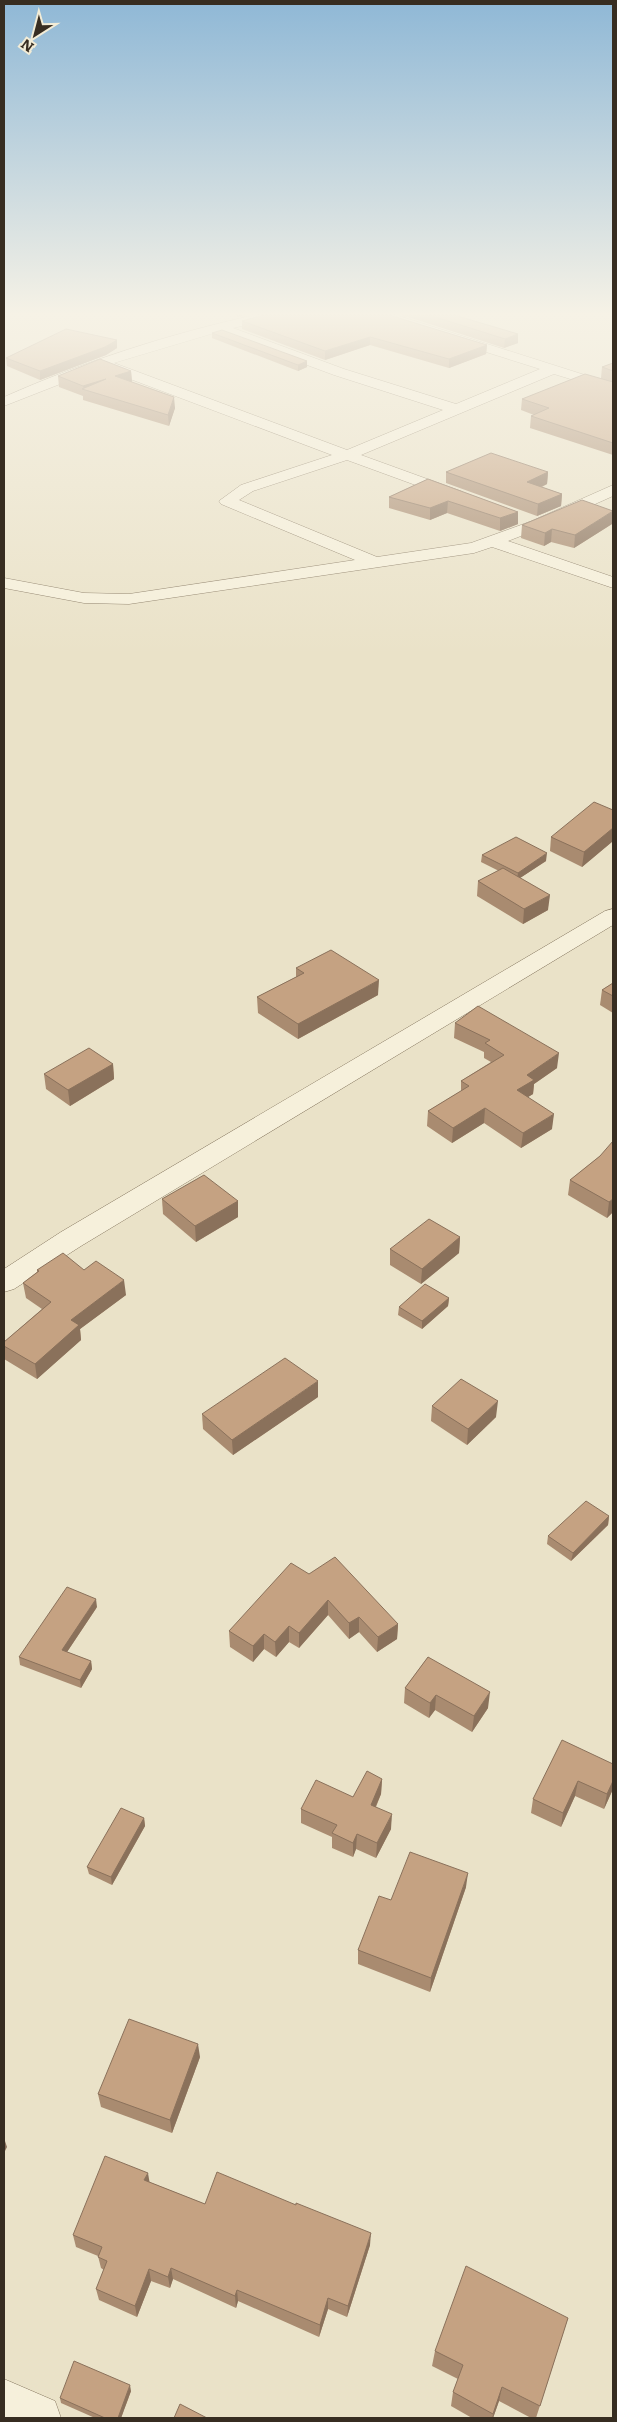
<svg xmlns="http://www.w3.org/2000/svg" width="617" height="2422" viewBox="0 0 617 2422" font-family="Literata,serif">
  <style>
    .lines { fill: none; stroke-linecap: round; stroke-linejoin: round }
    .street-casing { stroke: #85765f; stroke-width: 1 }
    .street { fill: #f6f0db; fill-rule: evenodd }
    .wall { fill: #a98b70 }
    .shaded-wall { fill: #8a715b }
    .building { fill: #c5a282; stroke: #8a715b }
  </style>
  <rect width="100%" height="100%" fill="#eae2c8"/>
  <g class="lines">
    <!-- street casing -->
    <g class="street-casing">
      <g id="street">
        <path d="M255,315h22l-1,3 -43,10 111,41 112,35 84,-35 -162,-51 -1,-3h19l217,69v8l-59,-18 -193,81 102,37 2,3 -2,3h-12l-104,-38 -94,31 -14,9 138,57 94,-14 61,-22 81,-36v11l-69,31 -36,14 105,36v11l-121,-41 -18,6 -345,51 -45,-1 -80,-15v-10l80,15 45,1 226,-34 -134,-56 -2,-3 22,-16 91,-30 -231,-87 -97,38v-9c81,-36 165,-63 251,-82zM218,332l116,43 109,35 -96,40 -233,-87z"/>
        <polygon points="613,909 613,925 81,1246 14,1289 4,1292 4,1269 61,1232 605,911"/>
        <polygon points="4,2379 55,2401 61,2418 4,2418"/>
      </g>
    </g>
    <!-- street -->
    <use href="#street" class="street"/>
  </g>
  <!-- wall -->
  <g class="wall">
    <polygon points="402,315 461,315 458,316 518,334 518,343 504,348"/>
    <polygon points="242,321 487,345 486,354 449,368 370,345 325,360 242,329"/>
    <polygon points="212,333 307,367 298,371 212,338"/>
    <polygon points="117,348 106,355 40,380 7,366 6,358"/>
    <polygon points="613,363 613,455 530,428 531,416 534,415 521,410 522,399 601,378 602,367"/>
    <polygon points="131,371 132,382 175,408 169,426 83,400 83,396 59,387 58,376"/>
    <polygon points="446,472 548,472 547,484 542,487 562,494 561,506 537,516 446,483"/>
    <polygon points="428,479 518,512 518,524 500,531 447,513 430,520 389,508 389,497"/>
    <polygon points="612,524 574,548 551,542 544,546 521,538 522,525"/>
    <polygon points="613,810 613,841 582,867 550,851 551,837"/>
    <polygon points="482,855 546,861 520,878 548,910 523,924 477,896 478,881 499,871 481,862"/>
    <polygon points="296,968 378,995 298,1039 258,1013 257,997 296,977"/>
    <polygon points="613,983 613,1013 600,1005 602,990"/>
    <polygon points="455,1023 557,1068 534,1084 533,1094 528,1097 552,1129 521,1148 484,1123 452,1143 427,1126 428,1111 461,1091 461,1081 491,1062 484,1058 484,1052 454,1038"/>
    <polygon points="113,1064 114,1079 70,1106 46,1089 44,1074"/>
    <polygon points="600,1156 613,1212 607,1218 568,1195 570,1180"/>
    <polygon points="162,1199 238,1201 238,1217 196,1242 163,1214"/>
    <polygon points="460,1237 459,1253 421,1284 390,1265 390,1249"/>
    <polygon points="37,1270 84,1270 126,1295 80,1329 81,1340 37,1379 4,1359 4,1342 42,1309 26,1298 23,1283 37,1272"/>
    <polygon points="449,1298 448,1306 422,1329 398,1315 399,1307"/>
    <polygon points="318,1397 233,1455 203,1429 202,1414"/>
    <polygon points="432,1406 496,1417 467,1445 431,1421"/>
    <polygon points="609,1516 608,1525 571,1561 547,1544 548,1536"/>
    <polygon points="309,1574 398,1624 397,1639 377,1652 359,1632 349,1639 328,1615 299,1648 289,1642 276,1657 264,1649 253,1662 230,1647 229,1631"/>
    <polygon points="97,1607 67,1652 91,1661 92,1669 81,1688 20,1665 19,1657"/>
    <polygon points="428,1657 488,1708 472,1732 435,1710 429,1718 404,1703 405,1688"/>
    <polygon points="613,1764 613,1789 604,1809 575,1796 561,1827 531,1813 533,1799"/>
    <polygon points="382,1779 381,1794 376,1807 391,1829 376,1858 356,1849 353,1857 332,1848 332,1837 301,1823 301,1809 353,1797"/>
    <polygon points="144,1818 145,1826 112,1885 89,1874 87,1867"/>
    <polygon points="466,1887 430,1992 358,1964 358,1950 391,1900"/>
    <polygon points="200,2057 172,2133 101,2107 98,2094"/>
    <polygon points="149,2182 205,2204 370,2245 347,2317 328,2309 319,2337 238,2301 236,2308 173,2279 170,2288 151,2281 137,2317 99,2300 96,2289 104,2270 101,2268 98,2256 76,2247 73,2235"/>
    <polygon points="568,2318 536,2418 531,2418 499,2401 493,2418 472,2418 451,2406 453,2392 458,2379 432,2366 435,2351"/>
    <polygon points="131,2391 121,2418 95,2418 61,2403 60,2398"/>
  </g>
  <!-- shaded-wall -->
  <g class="shaded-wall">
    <polygon points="237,315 247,315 237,317"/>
    <polygon points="518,334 518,343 504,348 505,339"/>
    <polygon points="370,337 370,345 325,360 325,351"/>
    <polygon points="117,340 117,348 106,355 40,380 40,371"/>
    <polygon points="487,345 486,354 449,368 449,359"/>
    <polygon points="307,361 307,367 298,371 298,365"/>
    <polygon points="131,371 132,382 115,376"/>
    <polygon points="106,379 84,389 83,386"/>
    <polygon points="174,397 175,408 169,426 168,415"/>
    <polygon points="548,472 547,484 526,493 527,482"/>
    <polygon points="562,494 561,506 537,516 538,504"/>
    <polygon points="448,501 447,513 430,520 430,508"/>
    <polygon points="613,511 612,524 574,548 575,535"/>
    <polygon points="518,512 518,524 500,531 500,518"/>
    <polygon points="552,529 551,542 544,546 545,533"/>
    <polygon points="613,828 613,841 582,867 584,852"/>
    <polygon points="547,853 546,861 517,880 518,873"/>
    <polygon points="550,895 548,910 523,924 524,909"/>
    <polygon points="379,980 378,995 298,1039 298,1024"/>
    <polygon points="559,1053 557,1068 534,1084 533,1094 515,1105 517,1090 527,1075"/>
    <polygon points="113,1064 114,1079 70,1106 68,1090"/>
    <polygon points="485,1108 484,1123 452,1143 453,1128"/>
    <polygon points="554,1114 552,1129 521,1148 523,1133"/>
    <polygon points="613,1199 613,1212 607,1218 609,1202"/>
    <polygon points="238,1201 238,1217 196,1242 195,1226"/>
    <polygon points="460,1237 459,1253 421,1284 422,1269"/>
    <polygon points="124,1280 126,1295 80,1329 81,1340 37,1379 35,1364 71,1320"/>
    <polygon points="449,1298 448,1306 422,1329 422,1321"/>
    <polygon points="318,1381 318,1397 233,1455 232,1440"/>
    <polygon points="498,1401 496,1417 467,1445 468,1429"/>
    <polygon points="609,1516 608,1525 571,1561 573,1553"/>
    <polygon points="96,1599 97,1607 63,1658 62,1650"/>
    <polygon points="328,1600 328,1615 299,1648 299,1633"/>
    <polygon points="359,1617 359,1632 349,1639 349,1623"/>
    <polygon points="398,1624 397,1639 377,1652 378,1637"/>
    <polygon points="289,1626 289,1642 276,1657 275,1642"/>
    <polygon points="264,1634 264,1649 253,1662 253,1646"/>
    <polygon points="91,1661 92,1669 81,1688 80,1680"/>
    <polygon points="490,1692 488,1708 472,1732 474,1716"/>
    <polygon points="436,1695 435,1710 429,1718 430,1703"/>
    <polygon points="382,1779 381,1794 370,1819 371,1805"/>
    <polygon points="578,1781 575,1796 561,1827 563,1813"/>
    <polygon points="613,1781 613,1789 604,1809 607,1794"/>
    <polygon points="392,1814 391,1829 376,1858 377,1843"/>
    <polygon points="144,1818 145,1826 112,1885 111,1877"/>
    <polygon points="357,1834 356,1849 353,1857 353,1843"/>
    <polygon points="468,1873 466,1887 430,1992 431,1978"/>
    <polygon points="198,2044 200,2057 172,2133 170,2120"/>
    <polygon points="4,2138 7,2147 4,2153"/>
    <polygon points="148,2173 150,2185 144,2180"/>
    <polygon points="371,2233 370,2245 347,2317 348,2306"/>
    <polygon points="171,2268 173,2279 170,2288 168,2277"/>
    <polygon points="149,2269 151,2281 137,2317 135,2306"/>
    <polygon points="237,2290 238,2301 236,2308 235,2296"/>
    <polygon points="328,2298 328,2309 319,2337 320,2325"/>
    <polygon points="130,2385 131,2391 121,2418 118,2418"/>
    <polygon points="502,2387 499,2401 493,2418 492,2418"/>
  </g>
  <!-- building -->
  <g class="building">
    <polygon points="264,315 389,315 487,345 449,359 370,337 325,351 242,321"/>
    <polygon points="429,315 454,315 518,334 505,339"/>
    <polygon points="66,329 117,340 105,347 40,371 6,358"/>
    <polygon points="222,330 307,361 298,365 212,333"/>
    <polygon points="100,359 131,371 115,376 174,397 168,415 82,389 106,379 83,386 58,376"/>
    <polygon points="613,363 613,371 602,367"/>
    <polygon points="585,374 613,382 613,443 531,416 549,408 522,399"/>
    <polygon points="491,453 548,472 527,482 562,494 538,504 446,472"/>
    <polygon points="428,479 518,512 500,518 448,501 430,508 389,497"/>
    <polygon points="582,500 613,511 575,535 552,529 545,533 522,525"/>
    <polygon points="594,802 613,810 613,828 584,852 551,837"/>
    <polygon points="516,837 547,853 518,873 482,855"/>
    <polygon points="503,868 550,895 524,909 478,881"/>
    <polygon points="331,950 379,980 298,1024 257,997 304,973 296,968"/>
    <polygon points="613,983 613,996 602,990"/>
    <polygon points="478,1006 559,1053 527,1075 534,1080 517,1090 554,1114 523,1133 485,1108 453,1128 428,1111 469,1086 461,1081 504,1055 485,1043 490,1040 455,1023"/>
    <polygon points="89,1048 113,1064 68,1090 44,1074"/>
    <polygon points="613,1141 613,1199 609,1202 570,1180 600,1156"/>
    <polygon points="204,1175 238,1201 195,1226 162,1199"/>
    <polygon points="429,1219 460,1237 422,1269 390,1249"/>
    <polygon points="63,1253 84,1270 96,1261 124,1280 71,1320 79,1325 35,1364 4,1346 4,1342 51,1302 23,1283 39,1271 37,1270"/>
    <polygon points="425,1284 449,1298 422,1321 399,1307"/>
    <polygon points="285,1358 318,1381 232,1440 202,1414"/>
    <polygon points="461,1379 498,1401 468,1429 432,1406"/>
    <polygon points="586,1501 609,1516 573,1553 548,1536"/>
    <polygon points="335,1557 398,1624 378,1637 359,1617 349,1623 328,1600 299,1633 289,1626 275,1642 264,1634 253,1646 229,1631 291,1563 309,1574"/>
    <polygon points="67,1587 96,1599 62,1650 91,1661 80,1680 19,1657"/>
    <polygon points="428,1657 490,1692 474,1716 436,1695 430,1703 405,1688"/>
    <polygon points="562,1740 613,1764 613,1781 607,1794 578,1781 563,1813 533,1799"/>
    <polygon points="367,1771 382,1779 371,1805 392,1814 377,1843 357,1834 353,1843 332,1833 337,1825 301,1809 316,1780 353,1797"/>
    <polygon points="121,1808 144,1818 111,1877 87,1867"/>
    <polygon points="410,1852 468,1873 431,1978 358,1950 379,1896 391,1900"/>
    <polygon points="129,2019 198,2044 170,2120 98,2094"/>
    <polygon points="105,2156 148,2173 144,2180 205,2204 217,2172 296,2205 296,2203 371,2233 348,2306 328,2298 320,2325 237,2290 235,2296 171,2268 168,2277 149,2269 135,2306 96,2289 107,2261 98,2257 102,2247 73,2235"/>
    <polygon points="466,2266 568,2318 540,2406 502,2387 493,2414 453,2392 463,2365 435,2351"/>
    <polygon points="74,2361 130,2385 118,2418 105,2418 60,2398"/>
    <polygon points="180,2404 207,2418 174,2418"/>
  </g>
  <!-- sky -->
  <linearGradient id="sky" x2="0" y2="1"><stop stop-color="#8fb8d6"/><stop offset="0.48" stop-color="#f6f2e6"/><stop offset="1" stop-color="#f6f2e6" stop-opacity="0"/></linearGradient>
  <rect width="617" height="654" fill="url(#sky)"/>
  <!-- border -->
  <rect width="617" height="2422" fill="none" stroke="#372d21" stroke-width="10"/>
  <!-- north arrow -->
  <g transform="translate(35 35) rotate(216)" stroke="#f2ecd7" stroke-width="4" paint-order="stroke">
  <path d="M0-4L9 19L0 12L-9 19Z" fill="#372d21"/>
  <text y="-8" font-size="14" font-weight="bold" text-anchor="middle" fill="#372d21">N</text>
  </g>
</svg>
